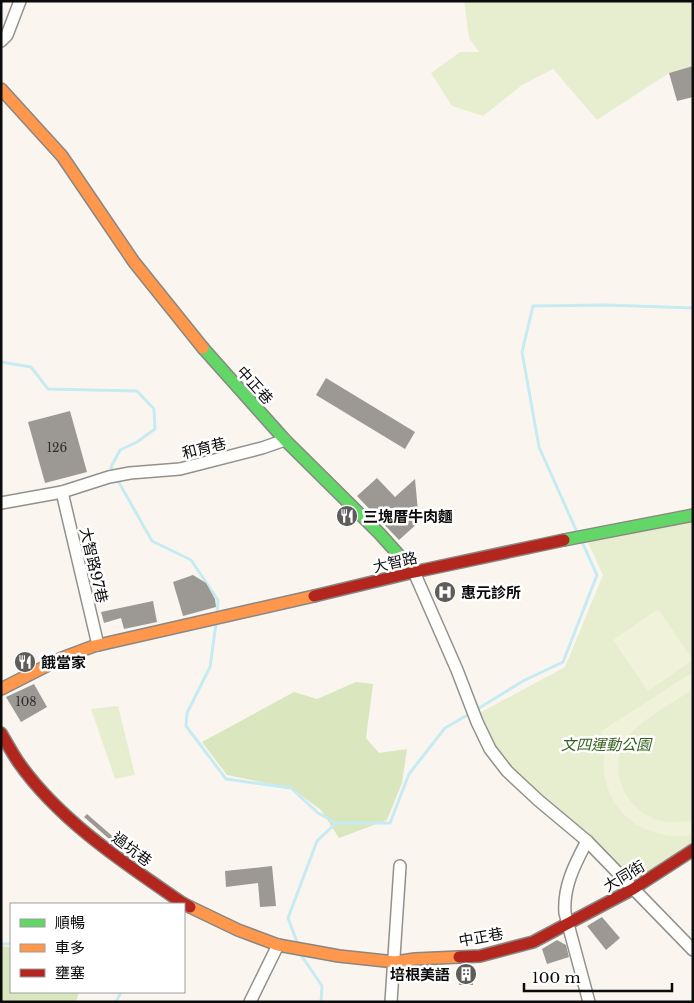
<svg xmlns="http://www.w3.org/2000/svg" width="694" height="1003" viewBox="0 0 694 1003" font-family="'Libre Baskerville','Noto Sans TC',serif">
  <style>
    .green { fill: #e7eecf }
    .forest { fill: #d9e6be }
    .pitch { fill: #f0f2d9 }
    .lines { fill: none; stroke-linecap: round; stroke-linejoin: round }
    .stream { stroke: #c6ebf3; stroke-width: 3 }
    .building { fill: #9c9995 }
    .street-casing { stroke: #93918e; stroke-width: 14 }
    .fast-casing { stroke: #898784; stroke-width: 14 }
    .slow-casing { stroke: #898784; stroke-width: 14 }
    .jam-casing { stroke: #898784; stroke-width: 14 }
    .street { stroke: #fefefd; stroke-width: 11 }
    .fast { stroke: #63d668; stroke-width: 11 }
    .slow { stroke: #ff974d; stroke-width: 11 }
    .jam { stroke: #b3261e; stroke-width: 11 }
    .labels { text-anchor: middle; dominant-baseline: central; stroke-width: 5; stroke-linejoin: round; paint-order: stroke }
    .number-label { font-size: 12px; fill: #2f2e2e }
    .street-label { font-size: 15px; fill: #0b0b0b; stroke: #fff }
    .poi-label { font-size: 15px; font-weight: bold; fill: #0b0b0b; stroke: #fff; text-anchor: start }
    .park-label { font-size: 15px; font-style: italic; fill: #36621d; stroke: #fff }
  </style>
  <rect width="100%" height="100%" fill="#faf6ef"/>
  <!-- green -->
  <g class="green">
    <polygon points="464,1 693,1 693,66 669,73 597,120 553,69 522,85 483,116 452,106 431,73 460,52 479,52 469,38"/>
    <polygon points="693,514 693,847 634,885 507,771 474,716 565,667 603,575 585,536"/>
    <polygon points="118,706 135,775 115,779 91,709"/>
  </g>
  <!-- forest -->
  <g class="forest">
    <polygon points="356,682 373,684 366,738 379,753 407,749 402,783 387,820 339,838 321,810 291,788 227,775 202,742 294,692 317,699"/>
    <polygon points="1,946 11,947 11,992 79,992 76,1002 1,1002"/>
  </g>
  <!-- pitch -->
  <g class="pitch">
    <polygon points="658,609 693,660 648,691 613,640"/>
    <path d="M693,672v17c-20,14 -59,34 -69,54 -17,33 6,73 42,79 9,1 18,0 27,-2v15c-58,9 -102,-37 -86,-94l-7,-9z"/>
  </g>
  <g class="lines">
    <!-- stream -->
    <g class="stream">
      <polyline points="1,362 31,367 48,389 137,391 154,409 155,429 137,442 120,450 111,467 114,473"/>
      <polyline points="117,479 152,541 191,560 218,600 217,613"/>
      <polyline points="577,532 539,447 522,352 533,306 606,305 693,308"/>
      <polyline points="216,624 210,667 187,713 186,726 226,779 291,788 318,813 336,823"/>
      <polyline points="476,710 523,681 563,662 597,575 582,542"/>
      <polyline points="297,942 288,918 317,841 336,823 390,823 409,774 445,728 471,713"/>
      <polyline points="1,944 11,944"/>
      <polyline points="301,955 322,986 321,1002"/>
      <polyline points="116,1002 121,992"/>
    </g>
  </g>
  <!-- building -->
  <g class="building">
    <polygon points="693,66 693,97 677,101 669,73"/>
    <polygon points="326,378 415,432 405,449 316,395"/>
    <polygon points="70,411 87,472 45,483 28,422"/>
    <polygon points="377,478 395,497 415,479 419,522 399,540 357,496"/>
    <polygon points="193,575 206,583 215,599 216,607 183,616 173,582"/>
    <polygon points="153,601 157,622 124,629 121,618 104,623 101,612"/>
    <polygon points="34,684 47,707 21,722 6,697"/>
    <polygon points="87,814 118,841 115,844 84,817"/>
    <polygon points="272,866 276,906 260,907 258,883 226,887 225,871"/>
    <polygon points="602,917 620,938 606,950 587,926"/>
    <polygon points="557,940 566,945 569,957 547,964 542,949"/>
    <polygon points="472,966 473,985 459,985 458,967"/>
  </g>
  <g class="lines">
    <!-- street casing -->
    <g class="street-casing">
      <g id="street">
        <polyline points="1,41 7,35 20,1"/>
        <polyline points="62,492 98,645"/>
        <polyline points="1,503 62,492 109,477 130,473 180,469 262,448 285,440"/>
        <polyline points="414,572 457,670 477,722 490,749 507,771 538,800 587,841 693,950"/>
        <path d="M587,841c-12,23 -24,45 -22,72l24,89"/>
        <polyline points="250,1002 278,945"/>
        <polyline points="391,1002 400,866"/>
      </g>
    </g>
    <!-- fast casing -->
    <g class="fast-casing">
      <g id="fast">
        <polyline points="203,348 285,440 380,534 414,572"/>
        <polyline points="564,540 693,515"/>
      </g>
    </g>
    <!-- slow casing -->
    <g class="slow-casing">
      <g id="slow">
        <polyline points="1,89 62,156 134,262 203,348"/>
        <polyline points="1,689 62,658 94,646 314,596"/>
        <polyline points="190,907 238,930 278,945 339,956 395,962 415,959 459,957"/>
      </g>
    </g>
    <!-- jam casing -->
    <g class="jam-casing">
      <g id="jam">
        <polyline points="314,596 414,572 564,540"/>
        <path d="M1,733c6,10 11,20 18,30 40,57 105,100 162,139l9,5"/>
        <polyline points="459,957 480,956 533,942 633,889 693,850"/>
      </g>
    </g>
    <!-- street -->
    <use href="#street" class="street"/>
    <!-- fast -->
    <use href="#fast" class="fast"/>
    <!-- slow -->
    <use href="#slow" class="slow"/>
    <!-- jam -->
    <use href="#jam" class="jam"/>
  </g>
  <!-- icons -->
  <defs>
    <g id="restaurant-disc" transform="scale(1.125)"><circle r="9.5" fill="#5f5d5b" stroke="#fff"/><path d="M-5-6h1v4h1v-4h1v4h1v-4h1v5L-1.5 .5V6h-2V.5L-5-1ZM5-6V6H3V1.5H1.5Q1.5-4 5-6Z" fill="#fff"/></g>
    <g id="hospital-disc" transform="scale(1.125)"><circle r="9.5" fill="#5f5d5b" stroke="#fff"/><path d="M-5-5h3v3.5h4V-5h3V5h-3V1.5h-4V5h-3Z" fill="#fff"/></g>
    <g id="building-disc" transform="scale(1.125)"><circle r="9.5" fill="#5f5d5b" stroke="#fff"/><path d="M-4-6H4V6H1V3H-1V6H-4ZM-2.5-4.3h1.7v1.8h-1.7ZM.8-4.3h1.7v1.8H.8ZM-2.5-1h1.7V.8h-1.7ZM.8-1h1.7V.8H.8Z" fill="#fff"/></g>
  </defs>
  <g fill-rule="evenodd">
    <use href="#restaurant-disc" x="347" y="516"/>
    <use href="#hospital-disc" x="445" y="592"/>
    <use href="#restaurant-disc" x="25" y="662"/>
    <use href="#building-disc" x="466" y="974"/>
  </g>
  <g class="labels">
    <!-- number labels -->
    <g class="number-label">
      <text x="57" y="447">126</text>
      <text x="26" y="701">108</text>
    </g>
    <!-- street labels -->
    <g class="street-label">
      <text transform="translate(255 385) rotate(48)">中正巷</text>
      <text transform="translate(204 448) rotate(-14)">和育巷</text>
      <text transform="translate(395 562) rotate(-13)">大智路</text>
      <text transform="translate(94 565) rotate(77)">大智路97巷</text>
      <text transform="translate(132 849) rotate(37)">過坑巷</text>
      <text transform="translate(624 876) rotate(-31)">大同街</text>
      <text transform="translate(481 937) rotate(-10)">中正巷</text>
    </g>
    <!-- poi labels -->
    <g class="poi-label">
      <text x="363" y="516">三塊厝牛肉麵</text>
      <text x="461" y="592">惠元診所</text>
      <text x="41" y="662">餓當家</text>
      <text x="450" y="974" text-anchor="end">培根美語</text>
    </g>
    <!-- park labels -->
    <g class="park-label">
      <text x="606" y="744">文四運動公園</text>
    </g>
  </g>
  <!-- border -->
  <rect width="694" height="1003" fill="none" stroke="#0b0b0b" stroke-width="5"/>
  <!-- legend -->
  <rect x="10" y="903" width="175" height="90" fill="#ffffff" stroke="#9d9d9d"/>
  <rect x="20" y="919" width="25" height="8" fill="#63d668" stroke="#9d9d9d"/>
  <text x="55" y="928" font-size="15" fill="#0b0b0b">順暢</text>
  <rect x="20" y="944" width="25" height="8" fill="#ff974d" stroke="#9d9d9d"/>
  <text x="55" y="953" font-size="15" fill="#0b0b0b">車多</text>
  <rect x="20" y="969" width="25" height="8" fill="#b3261e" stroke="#9d9d9d"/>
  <text x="55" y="978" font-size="15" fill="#0b0b0b">壅塞</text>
  <!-- scale -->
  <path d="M524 983v8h148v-8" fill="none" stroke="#0b0b0b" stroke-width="2.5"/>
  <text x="532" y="983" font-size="15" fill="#0b0b0b" stroke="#ffffff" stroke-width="4" paint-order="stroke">100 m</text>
</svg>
